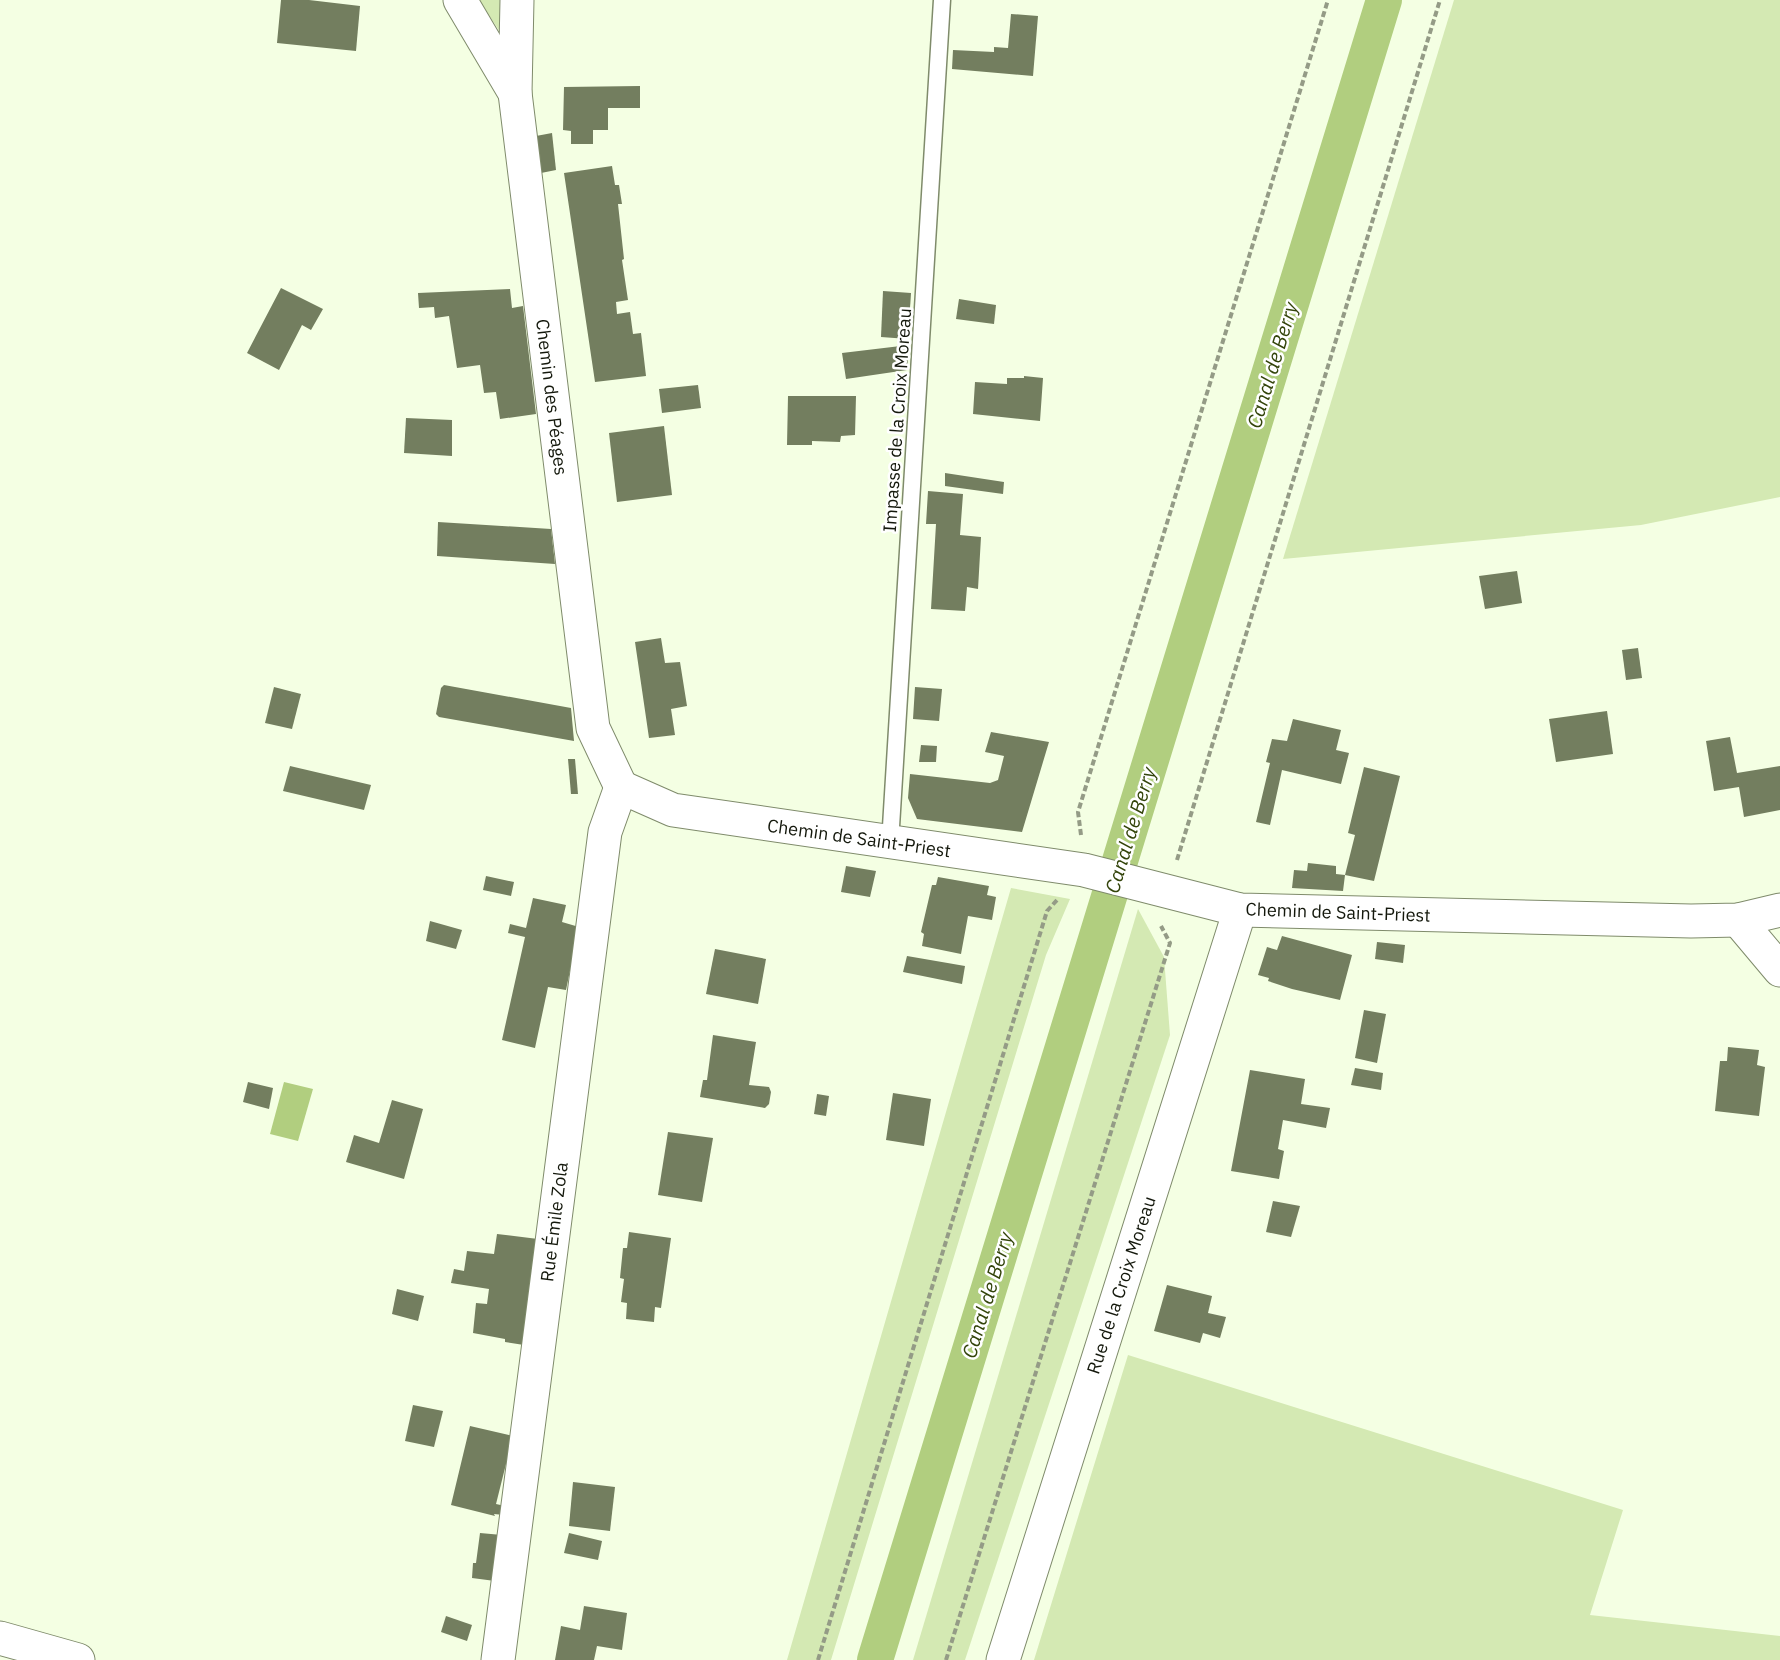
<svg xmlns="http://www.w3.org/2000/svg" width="1780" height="1660" viewBox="0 0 1780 1660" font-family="'IBM Plex Sans',sans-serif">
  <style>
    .green { fill: #d4e9b3 }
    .water { fill: #b1ce7f }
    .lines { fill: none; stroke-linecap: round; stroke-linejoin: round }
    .canal { stroke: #b1ce7f; stroke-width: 36 }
    .building { fill: #737e5f }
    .service-casing { stroke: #7f8b6b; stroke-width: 19 }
    .minor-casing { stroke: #7f8b6b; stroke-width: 35 }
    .path { stroke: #949b86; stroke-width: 4; stroke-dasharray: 6 3; stroke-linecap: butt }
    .service { stroke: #fff; stroke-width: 16 }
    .minor { stroke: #fff; stroke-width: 33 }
    .labels { text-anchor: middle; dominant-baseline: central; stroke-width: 5; stroke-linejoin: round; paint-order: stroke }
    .street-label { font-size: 18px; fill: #14180c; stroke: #fff }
    .water-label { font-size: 20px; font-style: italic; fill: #33440a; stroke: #fff }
  </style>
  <rect width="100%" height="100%" fill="#f4ffe3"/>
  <!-- green -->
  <g class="green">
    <polygon points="479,0 504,0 504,38"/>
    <polygon points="1454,0 1780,0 1780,497 1641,525 1283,559"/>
    <polygon points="1011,888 1070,899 1046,955 831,1660 787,1660"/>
    <polygon points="1138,909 1164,957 1170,1035 965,1660 913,1660"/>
    <polygon points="1128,1355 1623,1510 1590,1615 1780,1636 1780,1660 1034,1660"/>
  </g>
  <!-- water -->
  <polygon class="water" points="284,1082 313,1089 298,1141 270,1134"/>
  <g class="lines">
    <!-- canal -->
    <polyline class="canal" points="875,1660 1384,0"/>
  </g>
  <!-- building -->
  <g class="building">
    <polygon points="281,0 309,0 360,6 356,51 277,43"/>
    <polygon points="1011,14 1038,16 1033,76 952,69 953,50 994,52 994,47 1008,48"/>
    <polygon points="640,86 640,108 608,108 608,130 593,130 593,144 571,144 571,131 563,130 564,87"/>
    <polygon points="552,133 556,170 541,173 536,136"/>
    <polygon points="612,166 615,185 619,185 622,204 618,204 624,259 622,260 628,300 616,302 617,314 630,312 633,334 641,333 646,376 595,382 564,173"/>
    <polygon points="281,288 323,309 311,330 302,325 279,370 247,353"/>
    <polygon points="510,289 512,308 523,306 536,414 500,419 496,392 484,393 480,365 457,368 449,316 435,318 434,307 419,308 418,293"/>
    <polygon points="883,291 911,293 908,339 881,337"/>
    <polygon points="959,299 996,305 994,324 956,319"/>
    <polygon points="909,345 907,370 846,379 842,353"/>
    <polygon points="1024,376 1043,378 1040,421 973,414 975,382 1007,384 1007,378 1024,378"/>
    <polygon points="698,385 701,408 662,413 659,389"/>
    <polygon points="788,396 856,396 855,435 841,436 840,442 812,441 812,445 787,445"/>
    <polygon points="406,418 452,420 452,456 404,453"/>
    <polygon points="664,426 672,495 617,502 609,433"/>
    <polygon points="945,473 1004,482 1003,494 945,486"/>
    <polygon points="928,491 963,494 960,535 981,537 978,589 967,587 965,611 931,609 936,524 926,524"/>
    <polygon points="438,522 551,529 555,564 437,556"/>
    <polygon points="1517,571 1522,603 1485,609 1479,576"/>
    <polygon points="661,638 665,663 680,662 687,706 671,709 675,735 649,738 635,642"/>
    <polygon points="1638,648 1642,678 1626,680 1622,650"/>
    <polygon points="444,685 571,708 574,741 439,717 436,714 441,688"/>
    <polygon points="274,687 301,694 292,729 265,723"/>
    <polygon points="915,687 942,689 939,721 913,719"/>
    <polygon points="1607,711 1613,754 1556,762 1549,719"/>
    <polygon points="1293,719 1341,730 1336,750 1349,753 1341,784 1282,770 1270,825 1256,822 1270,763 1266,762 1272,739 1287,741"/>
    <polygon points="991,732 1049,742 1022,832 917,819 908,798 910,774 990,783 998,780 1004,756 985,752"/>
    <polygon points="1730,737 1737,773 1780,766 1780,810 1744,817 1739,787 1714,791 1706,741"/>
    <polygon points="921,745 937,746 936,762 919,762"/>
    <polygon points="568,759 575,759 578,794 571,794"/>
    <polygon points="290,766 371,785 364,810 283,791"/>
    <polygon points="1364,767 1400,776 1374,881 1345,875 1355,835 1348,833"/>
    <polygon points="1308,863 1336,866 1336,874 1345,875 1343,891 1292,888 1294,870 1307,871"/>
    <polygon points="846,866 876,871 870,897 841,892"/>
    <polygon points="486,876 514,882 511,896 483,890"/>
    <polygon points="938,877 989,886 987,895 996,897 992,920 968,916 961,954 922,946 924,934 921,932 932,885 936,885"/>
    <polygon points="533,898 566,905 562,922 579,927 566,990 548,987 535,1048 502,1040 525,937 508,933 510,924 526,928"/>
    <polygon points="430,921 462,930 456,949 426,941"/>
    <polygon points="1282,936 1352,955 1340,1000 1292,989 1268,981 1269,978 1258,975 1267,947 1277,950"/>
    <polygon points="1377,942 1405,945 1403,963 1375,959"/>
    <polygon points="715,949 766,959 758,1004 706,994"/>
    <polygon points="907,956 965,966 962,984 903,972"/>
    <polygon points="1364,1010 1386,1014 1377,1063 1355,1058"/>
    <polygon points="713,1035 756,1042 749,1085 769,1087 771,1092 769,1104 765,1108 700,1097 703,1080 707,1080"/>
    <polygon points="1728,1047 1759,1050 1757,1065 1765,1067 1759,1116 1715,1111 1720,1061 1727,1061"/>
    <polygon points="1355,1068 1383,1073 1381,1090 1351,1085"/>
    <polygon points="1250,1070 1305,1079 1301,1104 1330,1108 1326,1128 1283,1120 1278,1149 1284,1151 1279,1179 1231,1171"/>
    <polygon points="248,1082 273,1088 269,1109 243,1102"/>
    <polygon points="893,1093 931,1099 924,1146 886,1140"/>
    <polygon points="817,1094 829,1096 826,1116 814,1114"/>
    <polygon points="392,1100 423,1109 404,1179 346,1162 354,1135 379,1143"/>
    <polygon points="668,1132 713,1138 702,1202 658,1195"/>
    <polygon points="1273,1201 1300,1206 1291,1237 1266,1232"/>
    <polygon points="629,1232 671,1238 661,1308 655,1307 654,1322 626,1319 627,1303 621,1302 624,1279 620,1278 623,1248 627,1248"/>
    <polygon points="497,1234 538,1239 524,1345 505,1342 505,1339 473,1333 476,1303 487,1304 489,1289 451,1283 454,1269 464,1271 467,1251 494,1254"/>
    <polygon points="1167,1285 1212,1296 1208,1313 1226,1317 1220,1338 1203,1333 1200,1343 1154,1331"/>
    <polygon points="397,1289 424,1296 418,1321 392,1314"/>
    <polygon points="413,1405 443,1411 434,1447 405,1441"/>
    <polygon points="470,1426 513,1436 496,1504 505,1506 504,1515 494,1514 495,1516 451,1505"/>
    <polygon points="573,1482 615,1487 610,1531 569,1526"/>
    <polygon points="480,1533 502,1535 495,1581 472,1578 473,1563 476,1563"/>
    <polygon points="569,1533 602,1541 598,1560 564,1553"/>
    <polygon points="584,1606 627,1613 622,1650 597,1646 594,1660 555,1660 561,1626 580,1630"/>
    <polygon points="446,1616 472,1625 467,1641 441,1632"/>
  </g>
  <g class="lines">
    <!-- service casing -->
    <g class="service-casing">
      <polyline id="service" points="890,843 942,0"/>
    </g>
    <!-- minor casing -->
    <g class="minor-casing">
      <g id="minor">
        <polyline points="460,0 515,93"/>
        <polyline points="517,0 515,93 593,728 621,787"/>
        <polyline points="621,787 673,810 1084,870 1240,910 1691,921 1738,920 1780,910"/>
        <polyline points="1738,920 1780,970"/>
        <polyline points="0,1638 78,1660"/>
        <polyline points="498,1660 605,832 621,787"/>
        <polyline points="1003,1660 1240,910"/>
      </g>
    </g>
    <!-- path -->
    <g class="path">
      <polyline points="1081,835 1078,812 1328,0"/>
      <polyline points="1177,860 1440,0"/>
      <polyline points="818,1660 1047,911 1057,900"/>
      <polyline points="946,1660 1170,943 1161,926"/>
    </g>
    <!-- service -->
    <use href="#service" class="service"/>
    <!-- minor -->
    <use href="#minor" class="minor"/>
  </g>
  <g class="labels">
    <!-- street labels -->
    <g class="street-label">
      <text transform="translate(552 397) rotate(83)">Chemin des Péages</text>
      <text transform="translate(897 420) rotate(-86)">Impasse de la Croix Moreau</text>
      <text transform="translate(859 838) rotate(8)">Chemin de Saint-Priest</text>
      <text transform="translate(1338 912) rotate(2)">Chemin de Saint-Priest</text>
      <text transform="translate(554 1222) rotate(-83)">Rue Émile Zola</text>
      <text transform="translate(1121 1285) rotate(-72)">Rue de la Croix Moreau</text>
    </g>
    <!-- water labels -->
    <g class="water-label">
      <text transform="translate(1272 365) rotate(-73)">Canal de Berry</text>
      <text transform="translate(1130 830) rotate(-73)">Canal de Berry</text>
      <text transform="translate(987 1295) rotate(-73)">Canal de Berry</text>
    </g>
  </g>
</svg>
